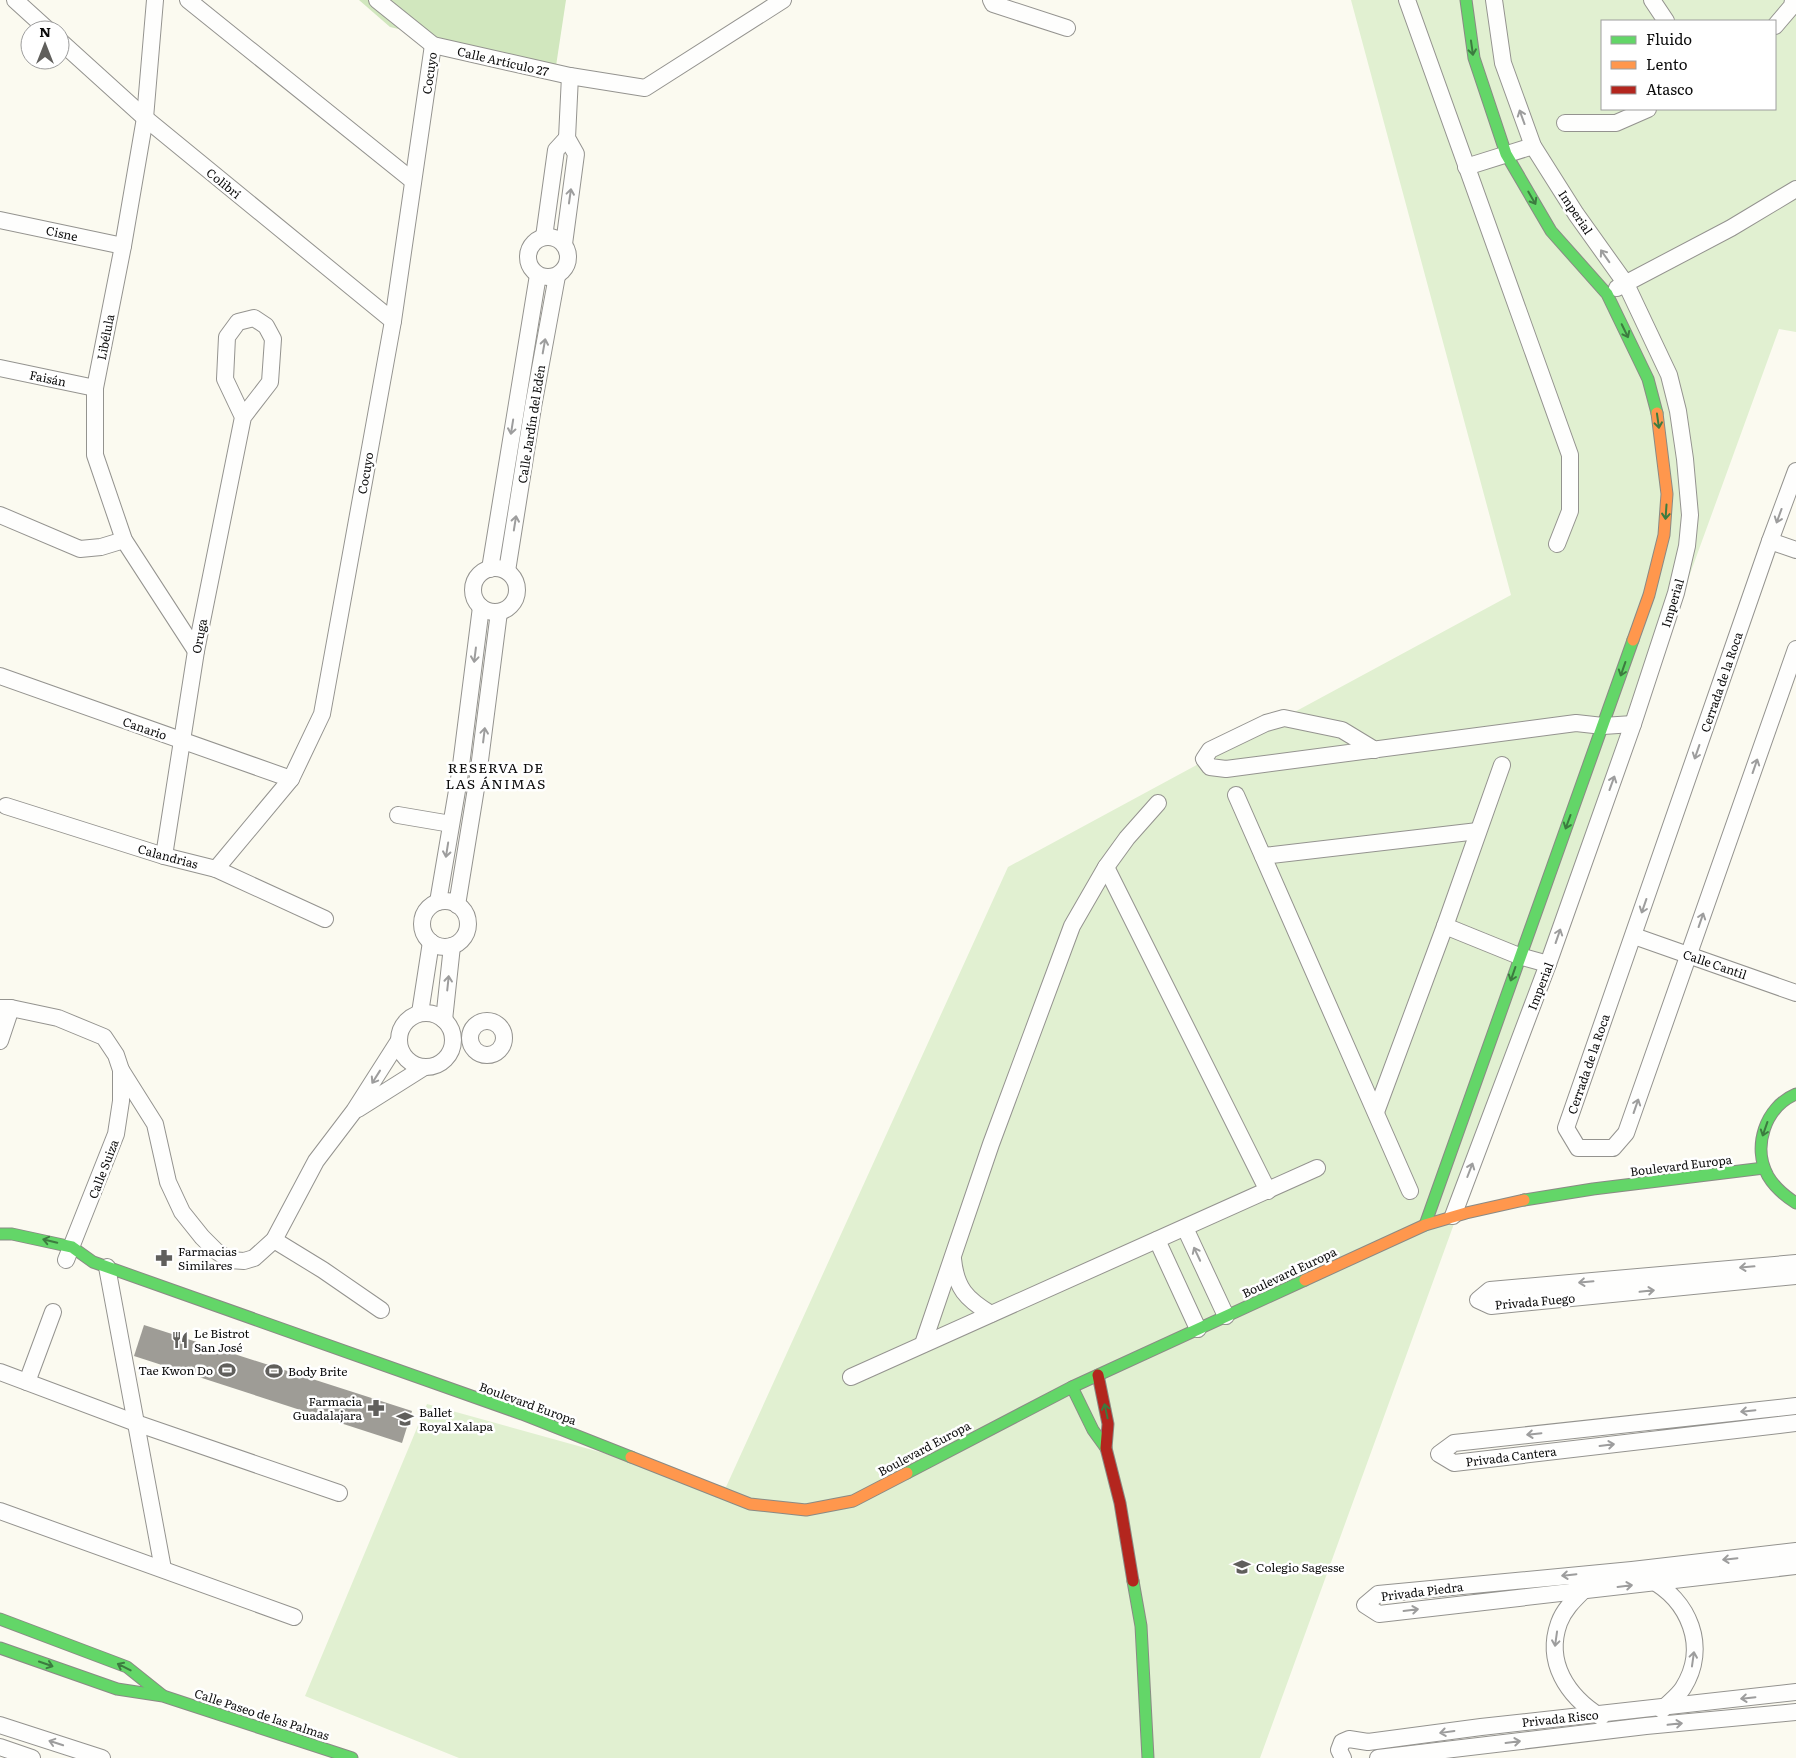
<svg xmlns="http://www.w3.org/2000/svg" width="1796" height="1758" viewBox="0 0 1796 1758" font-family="Literata,serif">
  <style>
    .green { fill: #e1f0d1; fill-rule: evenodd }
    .forest { fill: #d1e7be }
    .building { fill: #9e9c96 }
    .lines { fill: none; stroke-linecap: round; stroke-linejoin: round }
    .street-casing { stroke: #94938f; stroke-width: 18 }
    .fast-casing { stroke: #8a8a85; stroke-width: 13 }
    .slow-casing { stroke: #8a8a85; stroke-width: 13 }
    .jam-casing { stroke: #8a8a85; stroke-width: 13 }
    .street { stroke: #fefefd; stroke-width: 16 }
    .fast { stroke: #63d668; stroke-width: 11 }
    .slow { stroke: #ff974d; stroke-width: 11 }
    .jam { stroke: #b3261e; stroke-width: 11 }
    .oneway { stroke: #3c7b3f }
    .oneway2 { stroke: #9d9d9d }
    .labels { text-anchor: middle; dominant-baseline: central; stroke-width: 5; stroke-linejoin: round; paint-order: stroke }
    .street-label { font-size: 12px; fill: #0c0c0c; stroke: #fff }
    .poi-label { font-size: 12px; fill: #0c0c0c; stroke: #fff; text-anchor: start }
    .neighbourhood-label { font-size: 14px; letter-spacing: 1px; fill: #0c0c0c; stroke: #fff }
  </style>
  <rect width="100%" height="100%" fill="#fbfaf0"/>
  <!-- green -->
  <path class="green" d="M1351,0h445v332l-17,-3 -519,1429h-801l-154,-62 122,-292 299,83 282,-620 503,-272zM1602,21h173v88h-173z"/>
  <!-- forest -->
  <polygon class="forest" points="359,0 566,0 556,66 390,27"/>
  <!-- building -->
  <polygon class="building" points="144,1325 412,1411 402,1443 134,1356"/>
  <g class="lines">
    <!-- street casing -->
    <g class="street-casing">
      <g id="street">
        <polyline points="15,0 48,30"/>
        <polyline points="155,0 145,118 123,246 95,388 95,455 124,540 196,651"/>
        <polyline points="188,0 413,181"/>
        <polyline points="377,0 433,45 570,76 645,88 783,0"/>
        <polyline points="991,0 993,4 1067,28"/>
        <polyline points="1407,0 1570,455 1570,511 1557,544"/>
        <polyline points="1652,0 1666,21"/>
        <polyline points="1775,26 1792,6 1793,0"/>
        <polyline points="60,41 145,118 393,321"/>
        <polyline points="1565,123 1616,123 1648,109"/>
        <polyline points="1466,167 1533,146"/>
        <polyline points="0,220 123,246"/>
        <circle cx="548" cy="257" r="20"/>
        <polyline points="544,237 556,150 567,138"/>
        <polyline points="564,244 576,154 567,138 570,76"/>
        <polyline points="1617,288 1731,228 1796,189"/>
        <polyline points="0,368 95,388"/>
        <polyline points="1796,471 1770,541 1566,1128 1578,1148 1613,1148 1626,1133 1796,649"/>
        <polyline points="0,515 80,549 101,547 124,540"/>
        <polyline points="1770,541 1796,550"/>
        <circle cx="495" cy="590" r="22"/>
        <polyline points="490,569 538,275"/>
        <polyline points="507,571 533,407 557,276"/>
        <polyline points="0,676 291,779"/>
        <polyline points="1375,750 1342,730 1284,718 1266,723 1210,750 1204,759 1210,767 1226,769 1576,723 1603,726 1633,724"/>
        <polyline points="1236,795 1410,1191"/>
        <polyline points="6,806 164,856 216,869 325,919"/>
        <polyline points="398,815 451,824"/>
        <polyline points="164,856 196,651 243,417 270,382 273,339 266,326 254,318 238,322 227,337 225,379 243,417"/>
        <polyline points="1263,856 1478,831"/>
        <polyline points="1106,867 1268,1191"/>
        <polyline points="216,869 291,779 322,714 393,321 433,45"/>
        <circle cx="445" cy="924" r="23"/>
        <polyline points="438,902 460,773 481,607"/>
        <polyline points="457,905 478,776 499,612"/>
        <polyline points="1445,926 1519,956 1548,964"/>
        <polyline points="1634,936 1796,993"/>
        <polyline points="0,1008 11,1008 58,1018 104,1037 116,1055 121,1070 121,1101 116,1134 66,1260"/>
        <circle cx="426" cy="1040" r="27"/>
        <polyline points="420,1013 431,942"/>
        <polyline points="444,1020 452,946"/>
        <circle cx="487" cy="1038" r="17"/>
        <polyline points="0,1041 11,1008"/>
        <polyline points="121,1070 155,1124 168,1182 182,1212 202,1237 216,1251 230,1260 244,1261 254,1258 274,1240 316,1161 354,1111 398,1042"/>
        <polyline points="358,1109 423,1068"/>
        <polyline points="1376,1112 1445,926 1502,765"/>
        <polyline points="1453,1216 1548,964 1633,724 1676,593 1687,546 1690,515 1685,459 1678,411 1669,375 1626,284 1576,214 1533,146 1503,63 1494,0"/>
        <polyline points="1185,1228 1226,1316"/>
        <polyline points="274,1240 323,1270 381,1310"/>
        <polyline points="1157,1240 1198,1329"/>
        <path d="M953,1259c3,29 13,40 38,55"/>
        <polyline points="1796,1263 1490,1290 1478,1300 1491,1306 1796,1276"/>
        <polyline points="107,1267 163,1569"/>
        <polyline points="923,1344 991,1144 1072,926 1106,867 1127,838 1158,803"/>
        <polyline points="0,1372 136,1423 339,1493"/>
        <polyline points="851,1377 1317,1168"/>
        <polyline points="27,1382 53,1312"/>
        <polyline points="1796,1406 1454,1443 1439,1454 1454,1463 1796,1423"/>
        <polyline points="0,1511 294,1617"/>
        <polyline points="1796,1551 1632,1570 1378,1594 1365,1605 1379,1614 1796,1566"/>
        <path d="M1649,1579c40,21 60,68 34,109 -5,8 -15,15 -21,22"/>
        <path d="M1585,1589c-10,10 -21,20 -26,34 -14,39 8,73 42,94"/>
        <polyline points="0,1725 102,1758"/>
        <polyline points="0,1747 32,1758"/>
        <polyline points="1343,1758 1339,1750 1342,1742 1349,1739 1368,1742 1481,1727 1796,1692"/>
        <polyline points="1378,1758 1646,1726 1796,1712"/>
      </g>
    </g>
    <!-- fast casing -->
    <g class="fast-casing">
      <g id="fast">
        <polyline points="1466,0 1474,58 1506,154 1551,231 1607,294 1648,379 1657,413"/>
        <path d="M1796,1094c-31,13 -44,53 -28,82 7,12 17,20 28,27"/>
        <polyline points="1524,1200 1593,1189 1764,1168"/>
        <polyline points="1425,1225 1633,640"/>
        <polyline points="0,1234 12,1234 72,1247 93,1262 522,1414 631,1457"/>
        <polyline points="1072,1387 1093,1430 1106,1448"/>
        <polyline points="907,1473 1072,1387 1305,1280"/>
        <polyline points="1133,1581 1141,1626 1148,1758"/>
        <polyline points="0,1619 127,1667 162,1695"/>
        <polyline points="0,1648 117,1689 163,1696 352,1758"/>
      </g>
    </g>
    <!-- slow casing -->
    <g class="slow-casing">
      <g id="slow">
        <polyline points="1633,640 1649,595 1664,535 1667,494 1657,413"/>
        <polyline points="1305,1280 1425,1225 1466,1213 1524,1200"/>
        <polyline points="631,1457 750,1504 806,1510 853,1501 907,1473"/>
      </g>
    </g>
    <!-- jam casing -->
    <g class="jam-casing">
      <polyline id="jam" points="1098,1375 1108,1424 1106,1448 1120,1503 1133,1581"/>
    </g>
    <!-- street -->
    <use href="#street" class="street"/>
    <!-- fast -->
    <use href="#fast" class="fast"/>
    <!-- slow -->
    <use href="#slow" class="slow"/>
    <!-- jam -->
    <use href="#jam" class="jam"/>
  </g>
  <!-- one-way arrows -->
  <defs><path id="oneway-shaft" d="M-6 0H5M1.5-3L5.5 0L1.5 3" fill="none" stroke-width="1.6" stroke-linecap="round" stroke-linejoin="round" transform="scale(1.25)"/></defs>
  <g class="oneway">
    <use href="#oneway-shaft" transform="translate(1472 48) rotate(82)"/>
    <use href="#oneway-shaft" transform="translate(1532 198) rotate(60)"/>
    <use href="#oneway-shaft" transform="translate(1625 331) rotate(64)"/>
    <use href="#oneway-shaft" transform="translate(1658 421) rotate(82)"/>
    <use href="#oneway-shaft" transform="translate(1666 512) rotate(94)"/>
    <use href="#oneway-shaft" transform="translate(1623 669) rotate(109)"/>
    <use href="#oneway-shaft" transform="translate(1568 822) rotate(110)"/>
    <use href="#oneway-shaft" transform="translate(1513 974) rotate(109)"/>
    <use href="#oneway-shaft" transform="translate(1765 1129) rotate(109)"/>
    <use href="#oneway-shaft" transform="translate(50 1241) rotate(-166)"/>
    <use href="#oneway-shaft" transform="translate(1106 1411) rotate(-102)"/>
    <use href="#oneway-shaft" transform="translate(46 1664) rotate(19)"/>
    <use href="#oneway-shaft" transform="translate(124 1667) rotate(-153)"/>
  </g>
  <g class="oneway2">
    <use href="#oneway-shaft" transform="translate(1522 117) rotate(-110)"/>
    <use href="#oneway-shaft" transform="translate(570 196) rotate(-82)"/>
    <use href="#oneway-shaft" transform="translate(1605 256) rotate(-125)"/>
    <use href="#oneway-shaft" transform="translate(544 346) rotate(-80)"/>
    <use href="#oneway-shaft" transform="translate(512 427) rotate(99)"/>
    <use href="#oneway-shaft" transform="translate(1779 516) rotate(110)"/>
    <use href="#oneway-shaft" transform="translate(515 523) rotate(-81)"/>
    <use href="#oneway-shaft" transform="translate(475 655) rotate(97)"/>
    <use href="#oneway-shaft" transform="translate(484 735) rotate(-83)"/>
    <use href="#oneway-shaft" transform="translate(1697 752) rotate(109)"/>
    <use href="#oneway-shaft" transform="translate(1755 766) rotate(-71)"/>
    <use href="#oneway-shaft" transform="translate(1612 783) rotate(-70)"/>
    <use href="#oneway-shaft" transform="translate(447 850) rotate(99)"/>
    <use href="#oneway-shaft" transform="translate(1644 906) rotate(109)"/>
    <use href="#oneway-shaft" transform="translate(1701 920) rotate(-71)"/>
    <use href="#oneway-shaft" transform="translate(1558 936) rotate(-71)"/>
    <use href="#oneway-shaft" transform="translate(448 983) rotate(-84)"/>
    <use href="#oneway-shaft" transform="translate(376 1077) rotate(122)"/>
    <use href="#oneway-shaft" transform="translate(1636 1106) rotate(-71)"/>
    <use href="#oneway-shaft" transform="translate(1470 1170) rotate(-69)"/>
    <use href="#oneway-shaft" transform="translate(1197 1254) rotate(-115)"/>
    <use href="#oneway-shaft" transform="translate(1747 1267) rotate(175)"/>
    <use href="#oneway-shaft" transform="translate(1586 1282) rotate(175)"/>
    <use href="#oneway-shaft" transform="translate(1647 1291) rotate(-6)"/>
    <use href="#oneway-shaft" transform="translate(1748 1411) rotate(174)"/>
    <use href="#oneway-shaft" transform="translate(1534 1434) rotate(174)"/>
    <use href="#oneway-shaft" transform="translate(1607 1445) rotate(-7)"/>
    <use href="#oneway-shaft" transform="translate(1730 1559) rotate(174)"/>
    <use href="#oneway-shaft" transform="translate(1569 1575) rotate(174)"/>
    <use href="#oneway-shaft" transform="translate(1625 1586) rotate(-7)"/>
    <use href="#oneway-shaft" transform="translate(1411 1610) rotate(-7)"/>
    <use href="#oneway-shaft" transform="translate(1556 1639) rotate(98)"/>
    <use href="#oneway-shaft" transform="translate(1693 1659) rotate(-82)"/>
    <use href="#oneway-shaft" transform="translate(1748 1698) rotate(174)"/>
    <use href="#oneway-shaft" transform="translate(1675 1724) rotate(-6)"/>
    <use href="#oneway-shaft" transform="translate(1447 1732) rotate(172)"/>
    <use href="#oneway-shaft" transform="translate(1513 1742) rotate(-7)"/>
    <use href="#oneway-shaft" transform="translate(56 1743) rotate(-162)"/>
  </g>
  <!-- icons -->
  <defs>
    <g id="pharmacy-bare" transform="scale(1.35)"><path d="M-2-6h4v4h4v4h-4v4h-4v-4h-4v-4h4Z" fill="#605f5c" stroke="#fff" stroke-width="2.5" paint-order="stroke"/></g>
    <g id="restaurant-bare" transform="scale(1.35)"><path d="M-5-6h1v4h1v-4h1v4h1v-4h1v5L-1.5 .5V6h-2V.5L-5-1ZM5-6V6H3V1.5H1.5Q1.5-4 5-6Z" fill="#605f5c" stroke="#fff" stroke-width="2.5" paint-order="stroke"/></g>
    <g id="stadium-bare" transform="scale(1.35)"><path d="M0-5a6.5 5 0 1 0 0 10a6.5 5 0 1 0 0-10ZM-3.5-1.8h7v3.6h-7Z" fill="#605f5c" stroke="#fff" stroke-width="2.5" paint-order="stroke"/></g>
    <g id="school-bare" transform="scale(1.35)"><path d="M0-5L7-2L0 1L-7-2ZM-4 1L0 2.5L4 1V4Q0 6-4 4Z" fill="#605f5c" stroke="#fff" stroke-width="2.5" paint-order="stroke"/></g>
  </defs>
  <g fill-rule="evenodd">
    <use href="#pharmacy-bare" x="164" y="1258"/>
    <use href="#restaurant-bare" x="180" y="1340"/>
    <use href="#stadium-bare" x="227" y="1370"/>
    <use href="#stadium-bare" x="274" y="1371"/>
    <use href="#pharmacy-bare" x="376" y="1408"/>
    <use href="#school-bare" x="405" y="1419"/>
    <use href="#school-bare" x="1242" y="1567"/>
  </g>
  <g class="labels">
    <!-- street labels -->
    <g class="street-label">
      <text transform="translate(503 61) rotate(13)">Calle Artículo 27</text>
      <text transform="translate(429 73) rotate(-82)">Cocuyo</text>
      <text transform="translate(224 183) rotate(39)">Colibrí</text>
      <text transform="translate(1576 212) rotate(56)">Imperial</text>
      <text transform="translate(62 233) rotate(12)">Cisne</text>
      <text transform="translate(105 337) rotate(-79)">Libélula</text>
      <text transform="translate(48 378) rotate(12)">Faisán</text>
      <text transform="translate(531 424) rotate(-81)">Calle Jardín del Edén</text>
      <text transform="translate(365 473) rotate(-80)">Cocuyo</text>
      <text transform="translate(1672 603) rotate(-73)">Imperial</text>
      <text transform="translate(199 636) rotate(-79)">Oruga</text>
      <text transform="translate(1721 682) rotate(-71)">Cerrada de la Roca</text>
      <text transform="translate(145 728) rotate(19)">Canario</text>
      <text transform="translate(168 856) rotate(15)">Calandrias</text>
      <text transform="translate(1715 964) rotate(19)">Calle Cantil</text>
      <text transform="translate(1540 986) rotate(-69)">Imperial</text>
      <text transform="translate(1588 1064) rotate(-71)">Cerrada de la Roca</text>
      <text transform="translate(1681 1165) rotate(-7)">Boulevard Europa</text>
      <text transform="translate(103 1169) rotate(-69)">Calle Suiza</text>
      <text transform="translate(1289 1272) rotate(-25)">Boulevard Europa</text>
      <text transform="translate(1535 1301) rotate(-5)">Privada Fuego</text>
      <text transform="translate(528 1403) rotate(20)">Boulevard Europa</text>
      <text transform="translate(924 1448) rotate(-28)">Boulevard Europa</text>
      <text transform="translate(1511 1456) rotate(-7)">Privada Cantera</text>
      <text transform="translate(1422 1591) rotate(-7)">Privada Piedra</text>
      <text transform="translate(262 1714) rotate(18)">Calle Paseo de las Palmas</text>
      <text transform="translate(1560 1718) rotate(-6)">Privada Risco</text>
    </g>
    <!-- poi labels -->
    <g class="poi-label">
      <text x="178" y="1251">Farmacias<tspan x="178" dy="14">Similares</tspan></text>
      <text x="194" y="1333">Le Bistrot<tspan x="194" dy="14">San José</tspan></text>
      <text x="213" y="1370" text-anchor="end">Tae Kwon Do</text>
      <text x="288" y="1371">Body Brite</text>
      <text x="362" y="1401" text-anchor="end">Farmacia<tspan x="362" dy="14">Guadalajara</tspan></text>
      <text x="419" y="1412">Ballet<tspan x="419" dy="14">Royal Xalapa</tspan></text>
      <text x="1256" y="1567">Colegio Sagesse</text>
    </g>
    <!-- neighbourhood labels -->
    <g class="neighbourhood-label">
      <text x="496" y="767">RESERVA DE<tspan x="496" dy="16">LAS ÁNIMAS</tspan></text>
    </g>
  </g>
  <!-- legend -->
  <rect x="1601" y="20" width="175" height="90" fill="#ffffff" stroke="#9e9e9e"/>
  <rect x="1611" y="36" width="25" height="8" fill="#63d668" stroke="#9e9e9e"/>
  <text x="1646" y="45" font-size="15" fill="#0c0c0c">Fluido</text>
  <rect x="1611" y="61" width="25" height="8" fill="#ff974d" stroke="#9e9e9e"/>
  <text x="1646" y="70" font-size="15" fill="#0c0c0c">Lento</text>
  <rect x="1611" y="86" width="25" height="8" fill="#b3261e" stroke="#9e9e9e"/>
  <text x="1646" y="95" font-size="15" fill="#0c0c0c">Atasco</text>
  <!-- north arrow -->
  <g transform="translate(45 45)"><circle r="24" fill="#ffffff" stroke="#9e9e9e"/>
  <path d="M0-4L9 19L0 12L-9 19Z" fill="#605f5c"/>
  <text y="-8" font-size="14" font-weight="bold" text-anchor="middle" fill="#0c0c0c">N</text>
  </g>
</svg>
